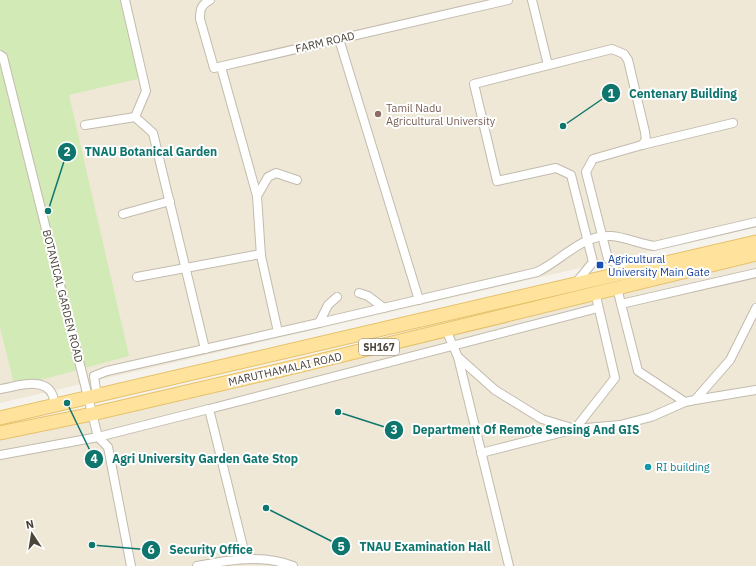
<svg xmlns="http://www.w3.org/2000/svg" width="756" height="566" viewBox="0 0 756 566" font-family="'IBM Plex Sans',sans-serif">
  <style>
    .education { fill: #efe8d6 }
    .garden { fill: #d2eab5 }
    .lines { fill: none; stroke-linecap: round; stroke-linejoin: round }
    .street-casing { stroke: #c2bbae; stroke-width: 10 }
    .primary-casing { stroke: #e6c16a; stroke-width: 15 }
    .street { stroke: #fff; stroke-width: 8 }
    .primary { stroke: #ffe39c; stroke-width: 13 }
    .education-dot { fill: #8d6e63; stroke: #fff; stroke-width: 1.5 }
    .transit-dot { fill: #1a4fb4; stroke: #fff; stroke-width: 1.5 }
    .culture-dot { fill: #0f9aa8; stroke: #fff; stroke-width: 1.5 }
    .labels { text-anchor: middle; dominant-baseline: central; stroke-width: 4; stroke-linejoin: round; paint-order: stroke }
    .shield { fill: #fff; stroke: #817c74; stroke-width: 1 }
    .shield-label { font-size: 10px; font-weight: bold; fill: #4b4439 }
    .street-label { font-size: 11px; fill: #4b4439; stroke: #fff }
    .education-label { font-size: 11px; fill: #785e54; stroke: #fff; text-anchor: start }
    .transit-label { font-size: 11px; fill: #164399; stroke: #fff; text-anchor: start }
    .culture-label { font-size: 11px; fill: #0d838f; stroke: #fff; text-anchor: start }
    .leader { fill: none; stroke: #0f766e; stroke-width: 1.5 }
    .callout-dot { fill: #0f766e; stroke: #fff; stroke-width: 1.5 }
    .mark-label { font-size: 12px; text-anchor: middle; font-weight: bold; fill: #fff }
    .callout-label { font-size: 12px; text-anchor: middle; font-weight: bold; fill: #0f766e; stroke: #fff; stroke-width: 4; stroke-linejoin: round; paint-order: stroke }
  </style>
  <rect width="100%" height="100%" fill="#f6f3ec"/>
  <!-- education -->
  <g class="education">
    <polygon points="0,0 756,0 756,227 0,403"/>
    <polygon points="756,261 756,566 0,566 0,438"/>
  </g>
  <!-- garden -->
  <polygon class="garden" points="0,0 130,0 146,77 69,95 129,356 15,387 0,328"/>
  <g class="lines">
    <!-- street casing -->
    <g class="street-casing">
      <g id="street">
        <polyline points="125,0 146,91 135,117 153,133 205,349"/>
        <path d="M210,0c-9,5 -10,9 -10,19l14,49 294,-68"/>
        <polyline points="532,0 548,65"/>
        <polyline points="339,39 419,300"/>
        <polyline points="0,55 3,57 98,437 108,447 131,566"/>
        <polyline points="221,67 257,196 261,256 278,332"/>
        <polyline points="85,125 135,117"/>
        <polyline points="642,145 733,123"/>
        <polyline points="257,196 268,177 276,173 297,180"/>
        <polyline points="123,214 170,201"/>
        <polyline points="137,277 261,254"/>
        <polyline points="575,284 593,262 571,175 556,168 497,181 474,84 612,49 624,54 628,60 645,132 646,140 642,145 593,159 586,172 608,259 631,271"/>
        <polyline points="617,288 638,371 685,402 695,400 730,360 756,308"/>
        <polyline points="359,293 368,296 384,308"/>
        <path d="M337,297l-9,8 -9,18 218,-51c24,-11 45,-38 74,-36 15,1 28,8 43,10l102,-24"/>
        <polyline points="621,304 756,273"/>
        <polyline points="446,330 458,357 509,566"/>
        <polyline points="458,357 495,390 542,419 575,429 615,378 595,292"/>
        <path d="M0,389c15,-2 44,-13 52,5 2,3 2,9 3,12"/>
        <polyline points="97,396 94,376 107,371 319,323"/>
        <polyline points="695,400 756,390"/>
        <polyline points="209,409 598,308"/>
        <polyline points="481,453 575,429 620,425 651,417 685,402"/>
        <polyline points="0,455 98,437 209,409 246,559"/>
        <path d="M197,566c31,-6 66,-12 96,0"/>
      </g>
    </g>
    <!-- primary casing -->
    <g class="primary-casing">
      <g id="primary">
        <polyline points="0,418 756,242"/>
        <polyline points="0,433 92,414 298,366 756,254"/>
      </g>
    </g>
    <!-- street -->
    <use href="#street" class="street"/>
    <!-- primary -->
    <use href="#primary" class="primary"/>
  </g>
  <!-- markers -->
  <circle class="education-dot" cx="378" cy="114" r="4"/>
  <rect class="transit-dot" x="596" y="261" width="8" height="8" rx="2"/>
  <circle class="culture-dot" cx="648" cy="467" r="4"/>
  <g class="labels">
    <!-- shield labels -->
    <rect class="shield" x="359" y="339" width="40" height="16" rx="3"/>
    <g class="shield-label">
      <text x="379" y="347">SH167</text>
    </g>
    <!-- street labels -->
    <g class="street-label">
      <text transform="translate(325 42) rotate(-13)">FARM ROAD</text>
      <text transform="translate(63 296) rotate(76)">BOTANICAL GARDEN ROAD</text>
      <text transform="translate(285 369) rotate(-13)">MARUTHAMALAI ROAD</text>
    </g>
    <!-- education labels -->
    <g class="education-label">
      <text x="386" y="108">Tamil Nadu<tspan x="386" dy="13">Agricultural University</tspan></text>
    </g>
    <!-- transit labels -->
    <g class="transit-label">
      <text x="608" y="259">Agricultural<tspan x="608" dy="13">University Main Gate</tspan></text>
    </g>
    <!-- culture labels -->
    <g class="culture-label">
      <text x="656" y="467">RI building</text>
    </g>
  </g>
  <!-- callouts -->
  <path class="leader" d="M563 126L611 93M48 211L67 152M338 412L394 430M67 403L94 459M266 508L341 546M92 545L151 550"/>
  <g class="callout-dot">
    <circle cx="563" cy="126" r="4"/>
    <circle cx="48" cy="211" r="4"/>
    <circle cx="338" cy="412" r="4"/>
    <circle cx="67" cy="403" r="4"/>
    <circle cx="266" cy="508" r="4"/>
    <circle cx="92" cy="545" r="4"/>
    <circle cx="611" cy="93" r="10"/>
    <circle cx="67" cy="152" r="10"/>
    <circle cx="394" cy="430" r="10"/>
    <circle cx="94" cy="459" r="10"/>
    <circle cx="341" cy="546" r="10"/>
    <circle cx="151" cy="550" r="10"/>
  </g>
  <g class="mark-label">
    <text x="611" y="98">1</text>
    <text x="67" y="156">2</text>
    <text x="394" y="434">3</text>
    <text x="94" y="463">4</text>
    <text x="341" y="551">5</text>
    <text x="151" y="554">6</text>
  </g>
  <g class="callout-label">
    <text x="683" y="98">Centenary Building</text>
    <text x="151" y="156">TNAU Botanical Garden</text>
    <text x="526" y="434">Department Of Remote Sensing And GIS</text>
    <text x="205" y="463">Agri University Garden Gate Stop</text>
    <text x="425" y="551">TNAU Examination Hall</text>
    <text x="211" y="554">Security Office</text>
  </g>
  <!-- north arrow -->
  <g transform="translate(32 534) rotate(348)" stroke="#ffffff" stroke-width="3" paint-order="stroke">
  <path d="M0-3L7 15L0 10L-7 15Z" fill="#4b4439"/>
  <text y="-6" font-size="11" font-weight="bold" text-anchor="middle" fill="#4b4439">N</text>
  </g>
</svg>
